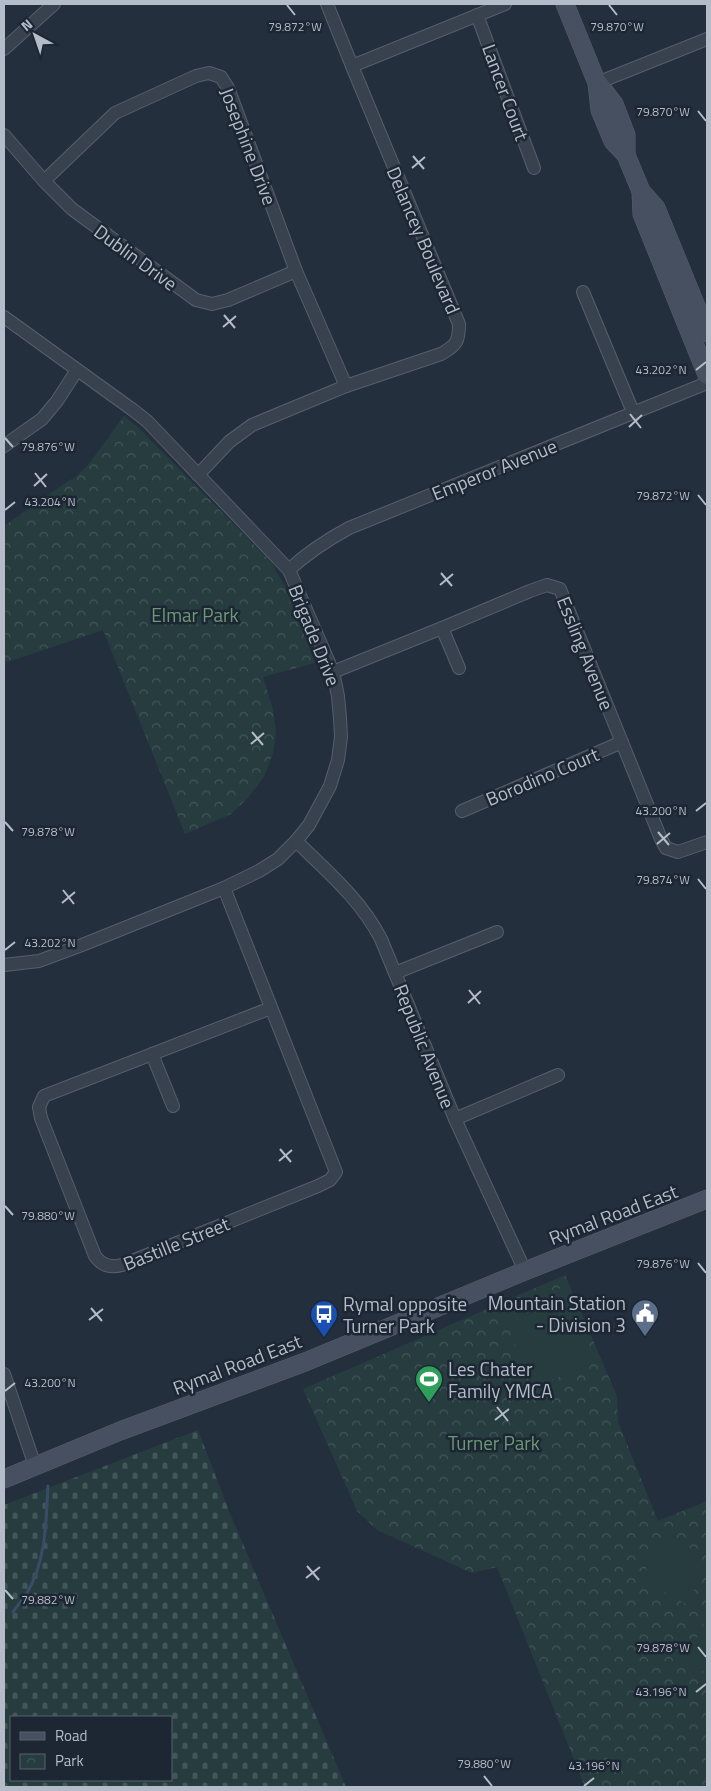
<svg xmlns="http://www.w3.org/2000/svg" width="711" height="1791" viewBox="0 0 711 1791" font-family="'Titillium Web',sans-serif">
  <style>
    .cemetery { fill: url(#cemetery-stones); fill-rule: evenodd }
    .park { fill: url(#park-crowns) }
    .garden { fill: #263c3f }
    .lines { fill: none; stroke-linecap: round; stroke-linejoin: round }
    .stream { stroke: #394c67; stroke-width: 3 }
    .minor-casing { stroke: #565f6c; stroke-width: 14 }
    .secondary-casing { stroke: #565f6c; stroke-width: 19 }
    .minor { stroke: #38414e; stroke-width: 12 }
    .secondary { stroke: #465061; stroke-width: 18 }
    .ticks { fill: none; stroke: #b4bcc9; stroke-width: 2 }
    .labels { text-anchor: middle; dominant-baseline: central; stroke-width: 5; stroke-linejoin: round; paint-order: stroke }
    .street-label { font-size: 19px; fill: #b4bcc9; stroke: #1d2633 }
    .park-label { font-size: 19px; fill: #6b9a76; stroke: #1d2633 }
    .poi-label { font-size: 19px; fill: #b4bcc9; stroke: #1d2633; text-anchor: start }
    .ticks-label { font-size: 12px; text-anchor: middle; fill: #b4bcc9; stroke: #1d2633; stroke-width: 5; stroke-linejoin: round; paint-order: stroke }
  </style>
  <defs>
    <pattern id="cemetery-stones" width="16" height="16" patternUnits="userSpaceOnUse" patternTransform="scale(1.25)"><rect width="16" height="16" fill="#263c3f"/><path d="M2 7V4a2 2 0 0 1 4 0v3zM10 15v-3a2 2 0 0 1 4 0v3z" fill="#435659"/></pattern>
    <pattern id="park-crowns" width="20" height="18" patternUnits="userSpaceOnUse" patternTransform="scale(1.25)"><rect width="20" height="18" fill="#263c3f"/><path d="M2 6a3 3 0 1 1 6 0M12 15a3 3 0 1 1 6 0" fill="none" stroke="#435659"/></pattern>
  </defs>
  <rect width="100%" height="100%" fill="#242f3e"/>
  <!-- cemetery -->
  <path class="cemetery" d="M198,1430l31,81 117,276h-342v-282zM11,1717h160v63h-160z"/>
  <!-- park -->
  <g class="park">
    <polygon points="124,416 139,428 271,562 290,595 315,663 263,677 273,709 276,733 273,753 264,777 247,799 231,814 185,834 103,630 4,663 4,526 71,479 72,480 88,465"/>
    <polygon points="565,1275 617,1396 618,1422 658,1521 707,1501 707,1787 585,1787 497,1567 472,1573 377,1530 357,1511 303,1389"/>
  </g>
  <!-- garden -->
  <g class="garden">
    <polygon points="570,1286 580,1316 577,1317 587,1339 581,1342 587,1357 580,1360 582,1368 553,1379 548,1384 550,1389 535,1395 507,1324 542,1310 538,1303 541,1302 539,1294"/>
    <polygon points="672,1543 690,1548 703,1566 688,1605 649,1584 646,1566 656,1548"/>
    <polygon points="707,1618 707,1673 690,1666 687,1657"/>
  </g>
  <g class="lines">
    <!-- stream -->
    <path class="stream" d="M13,1612c4,-6 10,-13 14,-19 19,-32 19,-71 21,-107"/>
    <!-- minor casing -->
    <g class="minor-casing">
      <g id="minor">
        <polyline points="477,15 534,168"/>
        <polyline points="4,49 54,4"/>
        <polyline points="352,66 505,4"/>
        <polyline points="597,83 707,39"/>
        <polyline points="4,135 44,181 72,209 196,300 212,304 228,300 296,271"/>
        <polyline points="44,181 115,113 196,76 209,73 221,77 228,88 296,271 346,386"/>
        <polyline points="583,292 633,412"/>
        <polyline points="4,317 133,410 147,421 289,570 333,672 338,696 340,718 341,737 338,760 330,786 309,825 296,841 278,859 259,871 224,888 82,945 39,961 4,965"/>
        <polyline points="4,446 42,419 57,401 77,370"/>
        <path d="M198,475l31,-33 23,-17 94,-39 95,-32c16,-9 18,-13 18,-30l-107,-258 -25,-62"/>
        <path d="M289,570c18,-17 38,-30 60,-42l358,-145"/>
        <polyline points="442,628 459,668"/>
        <polyline points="333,672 442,628 530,591 547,585 560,589 661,839 666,848 678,852 707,842"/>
        <polyline points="462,811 622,742"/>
        <path d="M296,841c32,31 65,59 85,98l74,180 70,152"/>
        <path d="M224,888l112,284 -6,8 -12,6 -196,79c-11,3 -20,1 -27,-9l-54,-138 -2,-11 5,-11 227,-88"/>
        <polyline points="395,973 497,932"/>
        <polyline points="152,1054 173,1106"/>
        <polyline points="455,1119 558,1075"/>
        <polyline points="4,1374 35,1466"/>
      </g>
    </g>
    <!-- secondary casing -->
    <g class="secondary-casing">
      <g id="secondary">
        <polyline points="565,4 597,83 600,110 613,141 626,155 641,191 656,208 707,333"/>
        <polyline points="598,83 614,104 626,135 626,155"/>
        <polyline points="641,191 642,214 707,375"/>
        <polyline points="4,1479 120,1431 305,1362 525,1271 707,1199"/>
      </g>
    </g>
    <!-- minor -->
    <use href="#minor" class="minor"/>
    <!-- secondary -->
    <use href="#secondary" class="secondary"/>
  </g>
  <!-- ticks -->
  <path class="ticks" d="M287,5l8,10M609,5l8,10M698,111l8,10M413,156l11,13M412,168l13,-11M224,315l11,13M223,327l13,-11M696,370l10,-8M630,414l11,14M629,427l13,-12M5,438l8,9M35,473l11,14M34,486l13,-12M698,495l8,10M5,510l10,-8M441,573l11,13M440,585l13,-11M252,732l11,13M251,744l13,-11M696,811l10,-8M5,822l8,9M658,832l11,13M657,844l13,-11M698,879l8,10M63,890l11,14M62,903l13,-11M5,950l10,-8M469,990l11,14M468,1003l13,-12M280,1149l11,13M279,1161l13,-11M5,1206l8,9M698,1263l8,10M91,1308l11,13M89,1320l14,-11M5,1391l10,-8M497,1407l11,14M495,1420l14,-11M307,1566l12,14M306,1578l14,-11M5,1590l8,9M698,1647l8,10M696,1692l10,-8M484,1776l8,10M584,1786l10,-8"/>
  <!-- icons -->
  <defs>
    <g id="civic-pin" transform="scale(1.4375)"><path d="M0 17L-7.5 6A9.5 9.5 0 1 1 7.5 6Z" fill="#5c6f8a" stroke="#1d2633"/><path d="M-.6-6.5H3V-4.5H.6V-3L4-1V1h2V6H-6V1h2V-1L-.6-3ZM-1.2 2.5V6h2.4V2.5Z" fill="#fff"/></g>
    <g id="bus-pin" transform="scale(1.4375)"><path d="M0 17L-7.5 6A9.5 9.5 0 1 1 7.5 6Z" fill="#1a4fb4" stroke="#1d2633"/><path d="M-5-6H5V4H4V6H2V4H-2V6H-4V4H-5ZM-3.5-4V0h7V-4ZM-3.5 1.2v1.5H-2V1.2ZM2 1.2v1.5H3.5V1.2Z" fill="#fff"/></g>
    <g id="stadium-pin" transform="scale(1.4375)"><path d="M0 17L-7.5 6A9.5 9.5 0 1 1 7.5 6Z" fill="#2e9e5b" stroke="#1d2633"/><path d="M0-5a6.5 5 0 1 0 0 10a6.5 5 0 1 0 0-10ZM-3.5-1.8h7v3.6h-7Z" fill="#fff"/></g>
  </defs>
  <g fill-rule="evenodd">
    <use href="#civic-pin" x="645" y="1313"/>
    <use href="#bus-pin" x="324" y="1314"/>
    <use href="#stadium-pin" x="429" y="1379"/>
  </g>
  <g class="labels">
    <!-- street labels -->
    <g class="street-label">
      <text transform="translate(506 92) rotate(70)">Lancer Court</text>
      <text transform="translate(249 146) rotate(69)">Josephine Drive</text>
      <text transform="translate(424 240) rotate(67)">Delancey Boulevard</text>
      <text transform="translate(136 257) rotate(36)">Dublin Drive</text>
      <text transform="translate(494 469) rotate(-22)">Emperor Avenue</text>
      <text transform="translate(315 635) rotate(68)">Brigade Drive</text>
      <text transform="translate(586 653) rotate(68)">Essling Avenue</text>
      <text transform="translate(542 776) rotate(-23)">Borodino Court</text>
      <text transform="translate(425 1046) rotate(68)">Republic Avenue</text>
      <text transform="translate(613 1214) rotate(-21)">Rymal Road East</text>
      <text transform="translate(176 1243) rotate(-22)">Bastille Street</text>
      <text transform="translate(237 1364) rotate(-21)">Rymal Road East</text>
    </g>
    <!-- park labels -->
    <g class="park-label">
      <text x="195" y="614">Elmar Park</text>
      <text x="494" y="1442">Turner Park</text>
    </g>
    <!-- poi labels -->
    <g class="poi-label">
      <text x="626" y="1302" text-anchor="end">Mountain Station<tspan x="626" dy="22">- Division 3</tspan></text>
      <text x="343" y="1303">Rymal opposite<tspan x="343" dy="22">Turner Park</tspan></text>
      <text x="448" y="1368">Les Chater<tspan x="448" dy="22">Family YMCA</tspan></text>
    </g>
  </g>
  <g class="ticks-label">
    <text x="295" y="31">79.872°W</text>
    <text x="617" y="31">79.870°W</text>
    <text x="663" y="116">79.870°W</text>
    <text x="661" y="374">43.202°N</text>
    <text x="48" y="451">79.876°W</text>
    <text x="663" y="500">79.872°W</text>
    <text x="50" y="506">43.204°N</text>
    <text x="661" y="815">43.200°N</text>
    <text x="48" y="836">79.878°W</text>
    <text x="663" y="884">79.874°W</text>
    <text x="50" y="947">43.202°N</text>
    <text x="48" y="1220">79.880°W</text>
    <text x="663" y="1268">79.876°W</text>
    <text x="50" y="1387">43.200°N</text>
    <text x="48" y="1604">79.882°W</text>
    <text x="663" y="1652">79.878°W</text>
    <text x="661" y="1696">43.196°N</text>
    <text x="484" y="1768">79.880°W</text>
    <text x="594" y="1770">43.196°N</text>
  </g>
  <!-- border -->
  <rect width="711" height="1791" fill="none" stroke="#b4bcc9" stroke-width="10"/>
  <!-- legend -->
  <rect x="10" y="1716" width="162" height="65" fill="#1d2633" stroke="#59626f"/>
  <rect x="20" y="1732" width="25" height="8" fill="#465061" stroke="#59626f"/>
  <text x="55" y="1741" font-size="15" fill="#b4bcc9">Road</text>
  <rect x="20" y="1754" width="25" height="15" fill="url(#park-crowns)" stroke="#59626f"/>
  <text x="55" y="1766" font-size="15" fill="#b4bcc9">Park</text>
  <!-- north arrow -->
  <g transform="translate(35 35) rotate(320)" stroke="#1d2633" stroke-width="4" paint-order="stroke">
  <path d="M0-4L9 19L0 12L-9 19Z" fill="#b4bcc9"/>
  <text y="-8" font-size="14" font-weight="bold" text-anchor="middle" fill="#b4bcc9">N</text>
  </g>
</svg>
